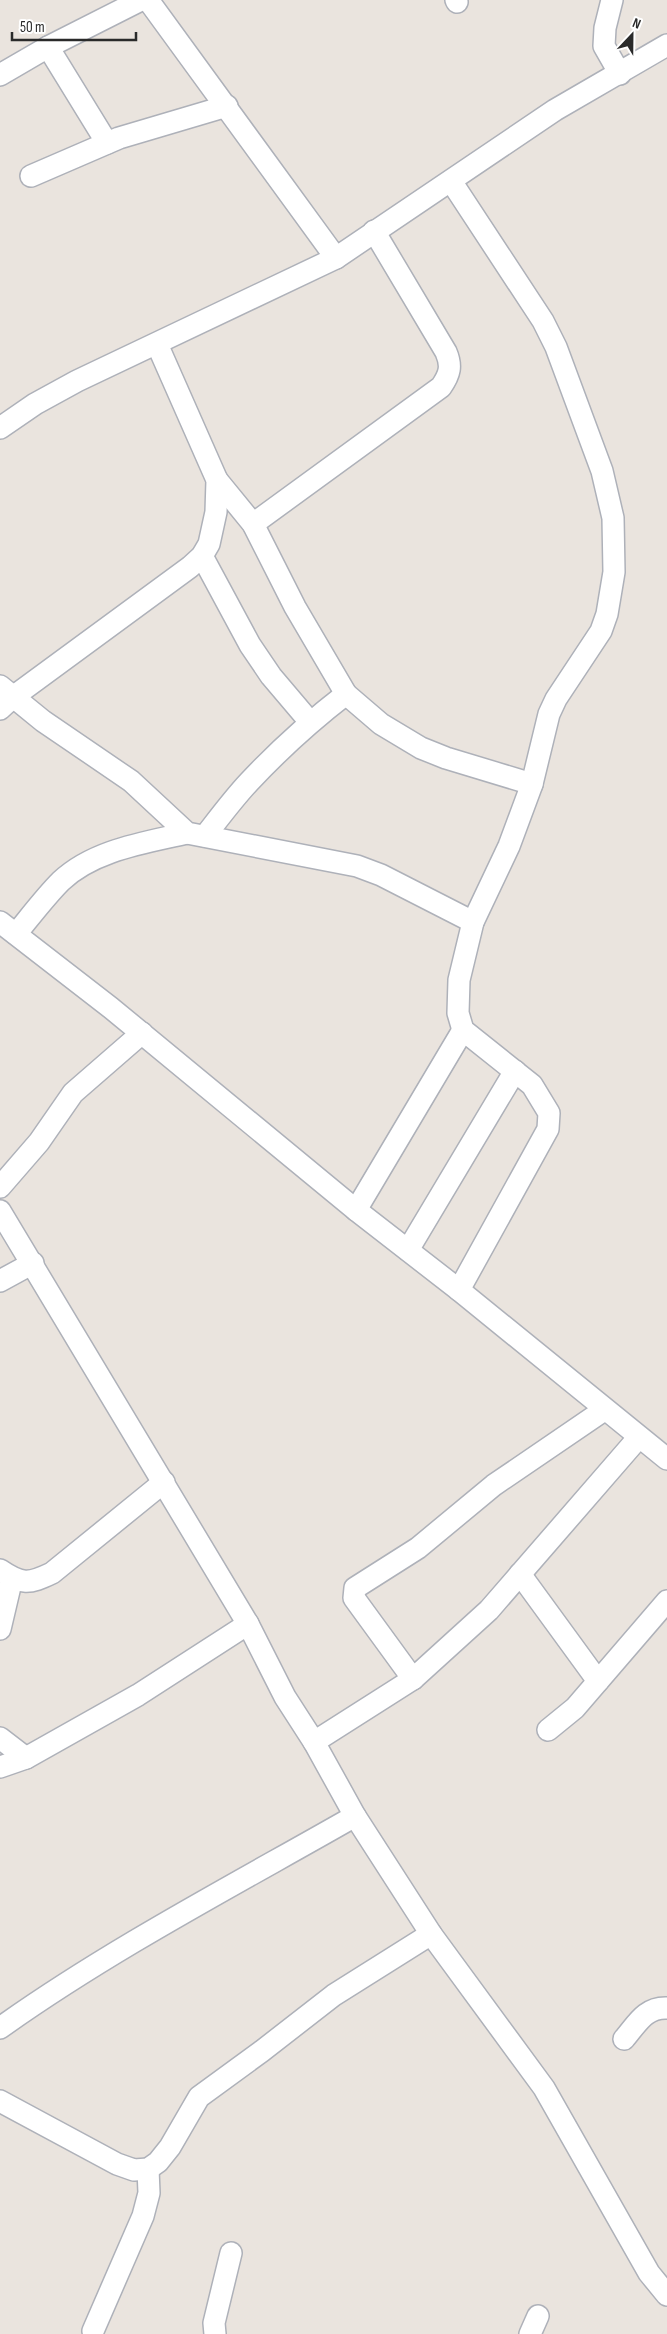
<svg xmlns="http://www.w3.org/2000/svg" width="667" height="2334" viewBox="0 0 667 2334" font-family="'Sofia Sans Condensed',sans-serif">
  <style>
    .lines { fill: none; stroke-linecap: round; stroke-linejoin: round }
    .minor-casing { stroke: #aeb1b9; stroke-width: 24 }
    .minor { stroke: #fff; stroke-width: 21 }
  </style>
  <rect width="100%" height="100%" fill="#eae4de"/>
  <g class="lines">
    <!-- minor casing -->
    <g class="minor-casing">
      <g id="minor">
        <polyline points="148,0 336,258"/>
        <polyline points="456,0 457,2"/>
        <polyline points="612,0 605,28 604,46 620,74"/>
        <polyline points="48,47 107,143"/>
        <polyline points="0,75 48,47 141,0"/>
        <polyline points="31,176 119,138 227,106"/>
        <polyline points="451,181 543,321 556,347 602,471 613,518 614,572 607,614 601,631 556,699 549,714 532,784 509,846 473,922 459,980 458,1013 463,1030 532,1085 549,1113 548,1129 459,1290"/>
        <polyline points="0,428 35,404 77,381 336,258 555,110 667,45"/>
        <polyline points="217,480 253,524 295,607 346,694 381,724 421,748 446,758 532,784"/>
        <path d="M253,524l188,-137c9,-13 11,-21 5,-35l-72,-121"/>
        <polyline points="202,556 250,645 271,676 310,722"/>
        <polyline points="0,686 43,721 131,781 187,833 357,866 381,875 473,922"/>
        <polyline points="0,709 13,697 190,567 202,556 209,544 216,512 217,480 157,344"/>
        <path d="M205,836c14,-18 28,-37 44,-54 30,-32 62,-61 97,-88"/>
        <polyline points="0,922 111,1008 356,1210 459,1290 667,1459"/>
        <path d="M16,934c14,-17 29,-37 45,-53 33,-31 83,-38 126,-48"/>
        <polyline points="0,1187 39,1142 73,1093 142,1033"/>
        <polyline points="356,1210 463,1030"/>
        <polyline points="0,1211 248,1624 285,1697 314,1742 355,1816 431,1934 544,2088 649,2273 667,2295"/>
        <polyline points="408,1250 515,1071"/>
        <polyline points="0,1281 33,1263"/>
        <path d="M0,1570c22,15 29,14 52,3l112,-91"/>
        <polyline points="520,1574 598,1681"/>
        <polyline points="0,1629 12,1578"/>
        <polyline points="413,1679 354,1598 355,1588 418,1548 494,1485 604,1410"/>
        <polyline points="548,1730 575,1708 667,1601"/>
        <polyline points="0,1738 26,1758"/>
        <polyline points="314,1742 413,1679 489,1610 639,1437"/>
        <polyline points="0,1767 26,1758 138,1695 248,1624"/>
        <path d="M0,2028c111,-79 236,-144 355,-212"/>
        <path d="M624,2039c13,-15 21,-32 43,-31"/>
        <polyline points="0,2101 117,2164 134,2170 148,2169 158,2162 170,2147 199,2097 262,2051 334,1995 431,1934"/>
        <polyline points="93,2331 143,2216 149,2193 148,2169"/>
        <polyline points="215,2334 214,2323 231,2253"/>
        <polyline points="530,2334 538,2316"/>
      </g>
    </g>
    <!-- minor -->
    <use href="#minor" class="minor"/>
  </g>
  <!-- north arrow -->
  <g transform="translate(632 35) rotate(22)" stroke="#ffffff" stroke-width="4" paint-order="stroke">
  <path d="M0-4L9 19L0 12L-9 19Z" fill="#2a2a2a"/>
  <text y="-8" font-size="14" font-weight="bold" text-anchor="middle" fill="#2a2a2a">N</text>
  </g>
  <!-- scale -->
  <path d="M12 32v8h124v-8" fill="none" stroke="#2a2a2a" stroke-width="2.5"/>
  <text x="20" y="32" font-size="15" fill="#2a2a2a" stroke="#ffffff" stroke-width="4" paint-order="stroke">50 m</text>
</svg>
